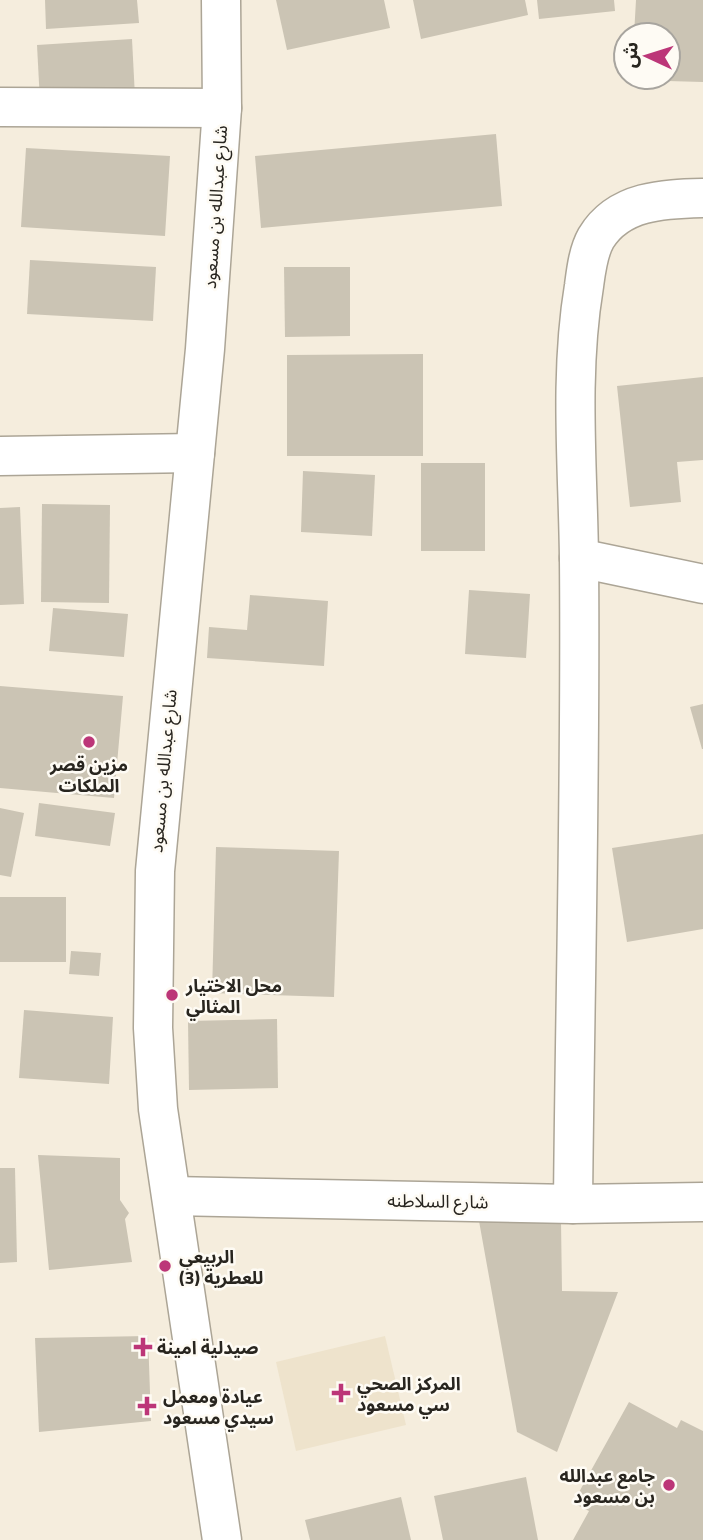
<svg xmlns="http://www.w3.org/2000/svg" width="703" height="1540" viewBox="0 0 703 1540" font-family="'Titillium Web','Noto Sans Arabic',sans-serif">
  <style>
    .built { fill: #eee3cc }
    .building { fill: #cbc4b4 }
    .lines { fill: none; stroke-linecap: round; stroke-linejoin: round }
    .minor-casing { stroke: #aca596; stroke-width: 41 }
    .tertiary-casing { stroke: #aca596; stroke-width: 41 }
    .minor { stroke: #fff; stroke-width: 38 }
    .tertiary { stroke: #fff; stroke-width: 38 }
    .poi-dot { fill: #bc3678; stroke: #fefbf4; stroke-width: 2.5 }
    .labels { text-anchor: middle; dominant-baseline: central; stroke-width: 5; stroke-linejoin: round; paint-order: stroke }
    .street-label { font-size: 18px; fill: #28251f; stroke: #fefbf4 }
    .poi-label { font-size: 18px; font-weight: bold; fill: #28251f; stroke: #fefbf4; text-anchor: start }
  </style>
  <rect width="100%" height="100%" fill="#f5eddd"/>
  <!-- built -->
  <polygon class="built" points="385,1336 406,1425 296,1451 276,1362"/>
  <!-- building -->
  <g class="building">
    <polygon points="45,0 137,0 139,23 46,29"/>
    <polygon points="276,0 384,0 390,28 287,50"/>
    <polygon points="413,0 525,0 528,15 421,39"/>
    <polygon points="537,0 614,0 615,11 539,19"/>
    <polygon points="636,0 703,0 703,82 632,80 633,77 668,77 668,35 634,35"/>
    <polygon points="132,39 135,97 40,102 37,45"/>
    <polygon points="496,134 502,206 261,228 255,156"/>
    <polygon points="26,148 170,156 165,236 21,227"/>
    <polygon points="30,260 156,267 153,321 27,314"/>
    <polygon points="284,267 350,267 350,336 285,337"/>
    <polygon points="423,354 423,456 287,456 287,355"/>
    <polygon points="703,377 703,460 677,462 681,502 630,507 617,386"/>
    <rect x="421" y="463" width="64" height="88"/>
    <polygon points="303,471 375,475 372,536 301,532"/>
    <polygon points="42,504 110,505 109,603 41,602"/>
    <polygon points="20,507 24,604 0,605 0,508"/>
    <polygon points="469,590 530,594 526,658 465,654"/>
    <polygon points="250,595 328,601 324,666 207,658 209,627 247,630"/>
    <polygon points="53,608 128,614 124,657 49,651"/>
    <polygon points="0,686 123,696 114,798 0,788"/>
    <polygon points="703,704 703,749 702,749 690,707"/>
    <polygon points="39,803 115,813 110,846 35,836"/>
    <polygon points="0,808 24,813 11,877 0,875"/>
    <polygon points="703,834 703,929 627,942 612,848"/>
    <polygon points="216,847 339,851 334,997 212,993"/>
    <rect x="0" y="897" width="66" height="65"/>
    <polygon points="71,951 101,953 99,976 69,974"/>
    <polygon points="24,1010 113,1017 109,1084 19,1078"/>
    <polygon points="277,1019 278,1088 189,1090 188,1021"/>
    <polygon points="38,1155 120,1158 120,1200 129,1213 125,1219 132,1262 49,1270"/>
    <polygon points="0,1168 15,1168 17,1262 0,1263"/>
    <polygon points="479,1221 561,1221 562,1291 618,1292 557,1452 517,1432"/>
    <polygon points="148,1336 151,1421 39,1432 35,1338"/>
    <polygon points="629,1402 677,1428 681,1420 703,1431 703,1540 573,1540 589,1511 573,1503"/>
    <polygon points="526,1477 538,1540 443,1540 434,1496"/>
    <polygon points="401,1497 411,1540 310,1540 305,1520"/>
  </g>
  <g class="lines">
    <!-- minor casing -->
    <g class="minor-casing">
      <g id="minor">
        <polyline points="0,107 222,108"/>
        <polyline points="0,456 195,453"/>
        <polyline points="579,558 703,584"/>
        <polyline points="172,1196 573,1204 703,1202"/>
        <path d="M573,1204c2,-215 8,-430 6,-645 -1,-91 -10,-183 5,-273 2,-15 4,-34 12,-48 23,-38 68,-39 107,-40"/>
      </g>
    </g>
    <!-- tertiary casing -->
    <g class="tertiary-casing">
      <polyline id="tertiary" points="221,0 222,108 205,349 155,871 153,1028 158,1109 222,1540"/>
    </g>
    <!-- minor -->
    <use href="#minor" class="minor"/>
    <!-- tertiary -->
    <use href="#tertiary" class="tertiary"/>
  </g>
  <!-- markers -->
  <g class="poi-dot">
    <circle cx="89" cy="742" r="7"/>
    <circle cx="172" cy="995" r="7"/>
    <circle cx="165" cy="1266" r="7"/>
    <path d="M139.5 1336.5h7v7h7v7h-7v7h-7v-7h-7v-7h7z"/>
    <path d="M337.5 1382.5h7v7h7v7h-7v7h-7v-7h-7v-7h7z"/>
    <path d="M143.5 1395.5h7v7h7v7h-7v7h-7v-7h-7v-7h7z"/>
    <circle cx="669" cy="1485" r="7"/>
  </g>
  <g class="labels">
    <!-- street labels -->
    <g class="street-label">
      <text transform="translate(215 207) rotate(-86)">شارع عبدالله بن مسعود</text>
      <text transform="translate(163 771) rotate(-85)">شارع عبدالله بن مسعود</text>
      <text transform="translate(438 1201) rotate(1)">شارع السلاطنه</text>
    </g>
    <!-- poi labels -->
    <g class="poi-label">
      <text x="89" y="764" text-anchor="middle">مزين قصر<tspan x="89" dy="21">الملكات</tspan></text>
      <text x="186" y="985">محل الاختيار<tspan x="186" dy="21">المثالي</tspan></text>
      <text x="179" y="1256">الربيعي<tspan x="179" dy="21">(3) للعطرية</tspan></text>
      <text x="157" y="1347">صيدلية امينة</text>
      <text x="357" y="1383">المركز الصحي<tspan x="357" dy="21">سي مسعود</tspan></text>
      <text x="163" y="1396">عيادة ومعمل<tspan x="163" dy="21">سيدي مسعود</tspan></text>
      <text x="655" y="1475" text-anchor="end">جامع عبدالله<tspan x="655" dy="21">بن مسعود</tspan></text>
    </g>
  </g>
  <!-- north arrow -->
  <g transform="translate(647 56) rotate(274)"><circle r="33" fill="#fefbf4" stroke="#a8a59f" stroke-width="2"/>
  <path d="M0-5L12 26L0 18L-12 26Z" fill="#bc3678"/>
  <text y="-10" font-size="19" font-weight="bold" text-anchor="middle" fill="#28251f">ش</text>
  </g>
</svg>
